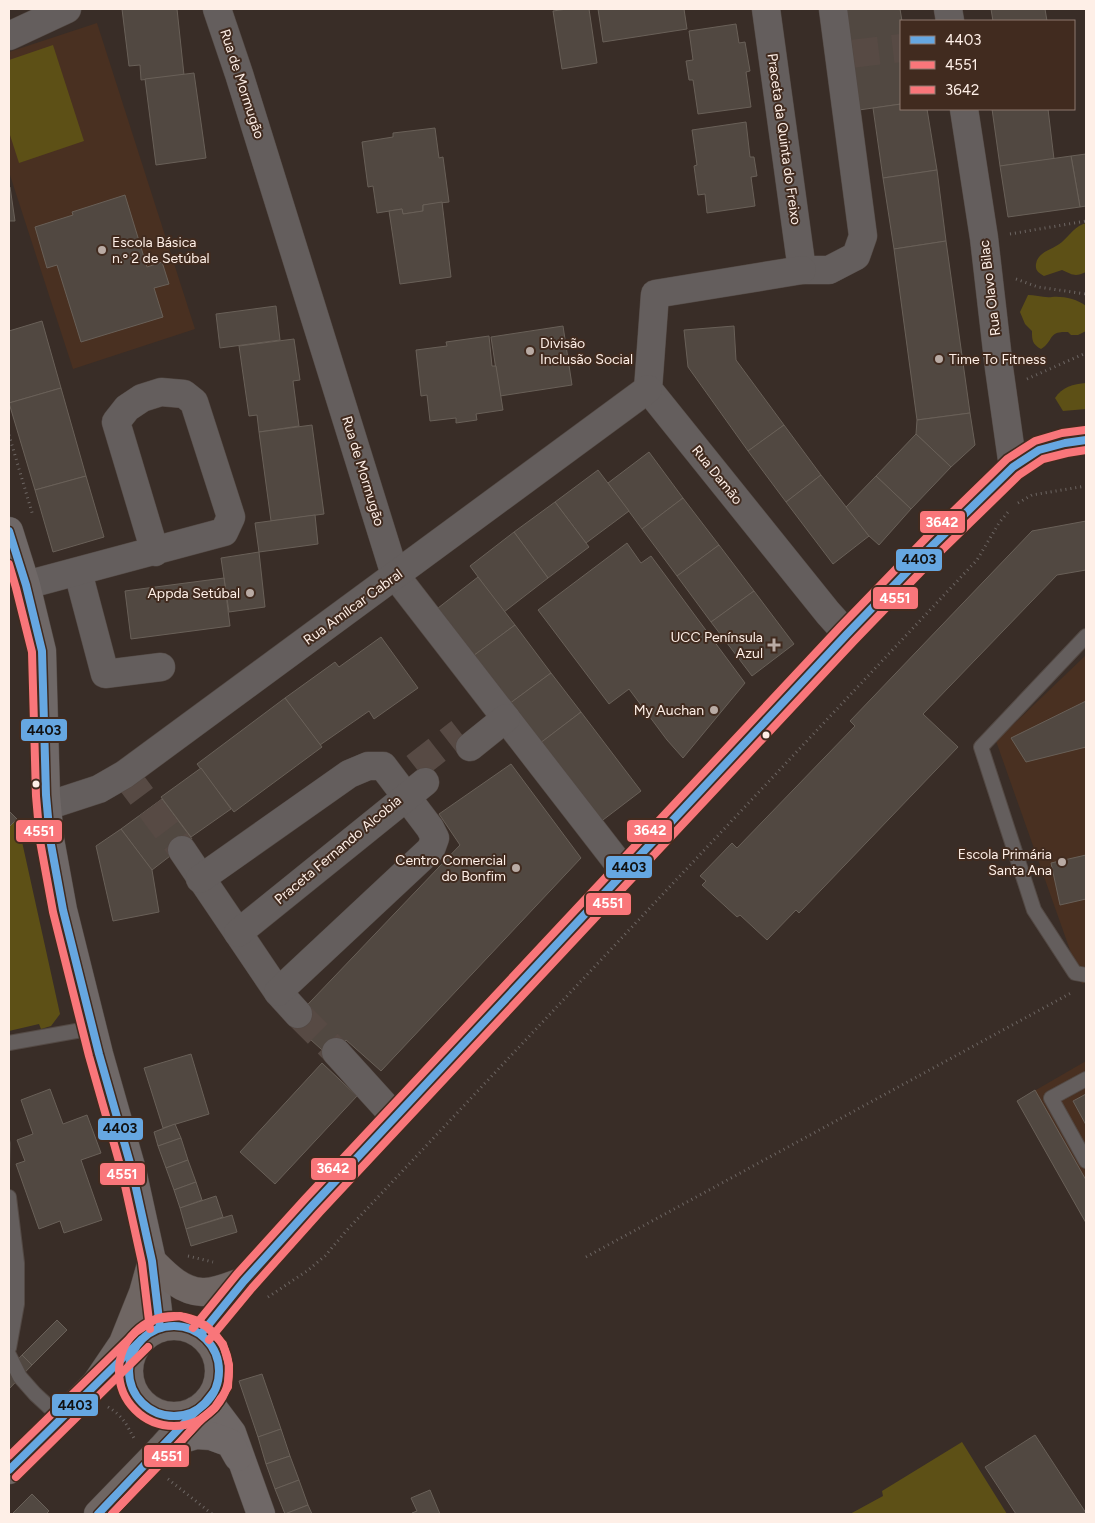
<svg xmlns="http://www.w3.org/2000/svg" width="1095" height="1523" viewBox="0 0 1095 1523" font-family="Figtree,sans-serif">
  <style>
    .built { fill: #493021 }
    .green { fill: #5d5016 }
    .building { fill: #514841; stroke: #696058 }
    .lines { fill: none; stroke-linecap: round; stroke-linejoin: round }
    .street-tunnel { stroke: #574a44; stroke-width: 28; stroke-dasharray: 28 14; stroke-linecap: butt }
    .lane-casing { stroke: #534944; stroke-width: 16 }
    .street-casing { stroke: #534944; stroke-width: 29 }
    .secondary-casing { stroke: #534944; stroke-width: 29 }
    .primary-casing { stroke: #534944; stroke-width: 29 }
    .path { stroke: #6d6663; stroke-width: 3; stroke-dasharray: 1 4; stroke-linecap: butt }
    .lane { stroke: #645e5d; stroke-width: 14 }
    .street { stroke: #645e5d; stroke-width: 28 }
    .secondary { stroke: #6f6867; stroke-width: 28 }
    .primary { stroke: #6f6663; stroke-width: 28 }
    .bus-1-casing { stroke: #412b1f; stroke-width: 11 }
    .bus-2-casing { stroke: #412b1f; stroke-width: 11 }
    .bus-3-casing { stroke: #412b1f; stroke-width: 11 }
    .bus-1 { stroke: #66a7e1; stroke-width: 8 }
    .bus-2 { stroke: #f9767a; stroke-width: 8 }
    .bus-3 { stroke: #f9767a; stroke-width: 8 }
    .poi-dot { fill: #b9aba4; stroke: #412b1f; stroke-width: 2 }
    .bus-dot { fill: #feefe7; stroke: #412b1f; stroke-width: 2 }
    .labels { text-anchor: middle; dominant-baseline: central; stroke-width: 4; stroke-linejoin: round; paint-order: stroke }
    .street-label { font-size: 14px; fill: #feefe7; stroke: #412b1f }
    .poi-label { font-size: 14px; fill: #feefe7; stroke: #412b1f; text-anchor: end }
    .line-badge { stroke: #412b1f; stroke-width: 2 }
    .badge-label { font-size: 14px; text-anchor: middle; font-weight: bold; fill: #fff }
    .pale-badge-label { font-size: 14px; text-anchor: middle; font-weight: bold; fill: #111 }
  </style>
  <rect width="100%" height="100%" fill="#392d27"/>
  <!-- built -->
  <g class="built">
    <polygon points="97,23 195,329 73,369 9,172 9,52"/>
    <polygon points="1086,655 1086,982 1082,984 996,741"/>
    <polygon points="1086,1061 1086,1223 1017,1101"/>
  </g>
  <!-- green -->
  <g class="green">
    <polygon points="53,45 84,141 19,163 9,132 9,60"/>
    <path d="M1086,223v49c-11,5 -13,3 -24,-2l-18,6c-5,-3 -9,-5 -8,-12 2,-13 17,-14 26,-22 8,-7 13,-16 24,-19z"/>
    <path d="M1028,295c7,0 16,3 24,2 11,-1 25,2 34,9v25l-8,4h-7l-3,-3c-21,-1 -13,8 -27,17 -9,-5 -9,-9 -9,-18l-7,-7 -5,-12z"/>
    <path d="M1086,383v26l-23,2 -8,-13c7,-11 18,-14 31,-15z"/>
    <polygon points="17,819 60,1014 51,1026 41,1029 39,1024 9,1031 9,827"/>
    <polygon points="962,1442 1007,1514 850,1514 883,1496 882,1491"/>
  </g>
  <!-- building -->
  <g class="building">
    <polygon points="122,9 177,9 184,75 141,80 140,65 129,66"/>
    <polygon points="567,9 589,9 597,63 562,69 553,11"/>
    <polygon points="598,9 684,9 687,29 603,42"/>
    <polygon points="845,9 900,9 902,21 901,104 859,110"/>
    <polygon points="991,9 1045,9 1047,21 993,21"/>
    <polygon points="736,24 739,43 745,42 750,71 746,72 751,107 698,114 693,80 689,80 686,61 693,60 689,31"/>
    <polygon points="194,73 206,158 156,165 145,79"/>
    <polygon points="901,104 901,109 927,109 937,170 883,178 873,108"/>
    <polygon points="992,109 1048,109 1054,159 1000,166"/>
    <polygon points="746,122 750,157 754,157 757,176 751,177 755,206 707,213 705,194 698,195 694,166 697,165 692,130"/>
    <polygon points="435,128 439,158 443,157 449,202 423,205 423,211 403,214 402,209 377,213 373,186 368,187 362,142 393,137 393,133"/>
    <polygon points="1086,154 1086,206 1080,207 1071,156"/>
    <polygon points="1071,156 1080,207 1008,217 1000,166"/>
    <polygon points="937,170 946,241 894,249 883,178"/>
    <polygon points="9,187 10,187 15,221 9,221"/>
    <polygon points="125,195 147,267 162,262 169,284 154,288 163,317 81,342 57,265 47,268 35,227 73,215 72,212"/>
    <polygon points="442,202 451,277 400,284 389,211 402,209 403,214 423,211 423,205"/>
    <polygon points="946,241 970,413 917,420 894,249"/>
    <polygon points="276,306 280,340 220,348 216,314"/>
    <polygon points="42,321 61,388 9,403 9,331"/>
    <polygon points="563,326 572,385 500,396 491,337"/>
    <polygon points="734,326 736,360 784,425 748,451 688,367 684,330"/>
    <polygon points="489,336 492,366 496,366 503,410 476,414 477,420 456,423 456,418 430,421 427,395 421,396 416,350 447,346 446,342"/>
    <polygon points="294,339 300,380 293,381 299,426 259,432 257,415 249,416 239,346"/>
    <polygon points="61,388 86,476 35,490 9,403"/>
    <polygon points="970,413 975,445 951,467 916,434 917,420"/>
    <polygon points="312,425 324,514 271,521 259,432"/>
    <polygon points="784,425 821,475 786,502 748,451"/>
    <polygon points="916,434 951,467 911,509 876,476"/>
    <polygon points="649,452 683,498 642,529 608,483"/>
    <polygon points="598,470 629,511 586,543 555,502"/>
    <polygon points="821,475 869,536 833,564 786,502"/>
    <polygon points="86,476 104,537 53,552 35,490"/>
    <polygon points="876,476 911,509 879,545 869,536 846,507"/>
    <polygon points="683,498 719,545 677,576 642,529"/>
    <polygon points="555,502 589,547 548,578 514,532"/>
    <polygon points="315,515 318,544 259,552 255,523"/>
    <polygon points="1086,521 1086,570 1057,575 923,714 958,747 799,913 796,910 767,940 740,915 737,917 702,885 706,881 700,876 732,843 737,848 855,726 850,721 1032,531"/>
    <polygon points="514,532 548,578 504,612 470,566"/>
    <polygon points="627,543 641,563 651,556 745,683 683,758 667,740 629,689 609,704 538,610"/>
    <polygon points="719,545 754,591 711,622 677,576"/>
    <polygon points="259,552 265,607 229,612 221,558"/>
    <polygon points="478,577 515,625 473,656 438,608"/>
    <polygon points="224,578 230,626 131,639 125,591"/>
    <polygon points="754,591 794,644 752,676 711,622"/>
    <polygon points="515,625 551,673 509,704 473,656"/>
    <polygon points="381,637 418,688 374,719 369,711 320,745 285,698 335,662 339,667"/>
    <polygon points="551,673 581,712 539,744 509,704"/>
    <polygon points="285,698 322,747 234,812 197,764"/>
    <polygon points="1086,701 1086,747 1026,762 1011,738"/>
    <polygon points="581,712 641,791 599,823 539,744"/>
    <polygon points="511,764 581,858 381,1071 346,1040 331,1058 291,1022 460,845 439,814"/>
    <polygon points="201,768 231,809 191,837 161,797"/>
    <polygon points="162,799 192,839 152,870 121,829"/>
    <polygon points="9,811 17,819 9,827"/>
    <polygon points="121,829 152,870 159,912 113,921 96,846"/>
    <polygon points="1086,855 1086,899 1060,905 1051,863"/>
    <polygon points="191,1054 209,1114 163,1128 144,1068"/>
    <polygon points="322,1063 357,1096 275,1184 240,1152"/>
    <polygon points="50,1089 63,1124 87,1115 101,1153 81,1160 102,1220 64,1233 60,1221 39,1229 16,1164 25,1161 17,1140 33,1134 21,1100"/>
    <polygon points="1035,1090 1086,1180 1086,1223 1017,1101"/>
    <polygon points="1086,1094 1086,1125 1073,1101"/>
    <polygon points="175,1124 181,1138 158,1146 154,1132"/>
    <polygon points="9,1136 10,1143 9,1198"/>
    <polygon points="181,1138 188,1160 166,1168 158,1146"/>
    <polygon points="188,1160 196,1182 174,1190 166,1168"/>
    <polygon points="196,1182 202,1200 180,1208 174,1190"/>
    <polygon points="216,1196 223,1217 186,1229 180,1208"/>
    <polygon points="232,1215 237,1232 191,1246 186,1229"/>
    <polygon points="57,1320 67,1330 32,1365 22,1355"/>
    <polygon points="22,1355 32,1365 9,1389 9,1369"/>
    <polygon points="262,1374 281,1429 258,1437 239,1381"/>
    <polygon points="281,1429 290,1456 266,1464 258,1437"/>
    <polygon points="1035,1435 1086,1513 1086,1514 1016,1514 985,1467"/>
    <polygon points="290,1456 299,1480 275,1489 266,1464"/>
    <polygon points="299,1480 308,1505 285,1514 275,1489"/>
    <polygon points="430,1490 440,1514 413,1514 412,1513 417,1511 411,1498"/>
    <polygon points="32,1494 49,1511 46,1514 12,1514"/>
    <polygon points="308,1505 312,1514 285,1514"/>
  </g>
  <g class="lines">
    <!-- street-tunnel -->
    <g class="street-tunnel">
      <polyline points="851,54 901,48"/>
      <polyline points="415,767 460,732"/>
      <polyline points="125,774 182,850"/>
      <polyline points="298,1014 336,1052"/>
    </g>
    <!-- lane casing -->
    <g class="lane-casing">
      <g id="lane">
        <polyline points="1086,636 981,747 1034,910 1075,973 1086,975"/>
        <polyline points="9,1043 93,1028"/>
        <polyline points="1086,1079 1051,1098 1086,1161"/>
        <polyline points="9,1348 17,1304 17,1263 9,1197"/>
        <polyline points="9,1355 20,1377 35,1394 61,1418"/>
      </g>
    </g>
    <!-- street casing -->
    <g class="street-casing">
      <g id="street">
        <polyline points="217,9 239,74 395,575 625,872"/>
        <polyline points="766,9 802,270 829,270 856,256 863,236 833,9"/>
        <polyline points="948,9 950,21"/>
        <polyline points="9,36 67,9"/>
        <polyline points="964,109 984,238 999,368 1013,467"/>
        <polyline points="802,270 655,294 648,389 828,613 847,634"/>
        <polyline points="78,572 105,674 161,667"/>
        <polyline points="26,585 224,532 231,517 194,402 184,394 161,392 142,398 127,408 116,422 155,552"/>
        <polyline points="470,747 506,718"/>
        <polyline points="47,806 99,789 125,774 648,389"/>
        <polyline points="182,850 278,992 298,1014"/>
        <polyline points="200,879 349,774 368,766 383,766 430,828 435,838 431,849 278,992"/>
        <polyline points="238,933 425,782"/>
        <polyline points="336,1052 395,1117"/>
      </g>
    </g>
    <!-- secondary casing -->
    <g class="secondary-casing">
      <g id="secondary">
        <polyline points="9,531 26,585 42,651 46,795 50,839 63,910 99,1054 132,1170 152,1261 160,1328"/>
        <polyline points="208,1401 232,1433 261,1514"/>
        <polyline points="161,1449 179,1440 196,1435 211,1436 230,1443 238,1457"/>
      </g>
    </g>
    <!-- primary casing -->
    <g class="primary-casing">
      <g id="primary">
        <circle cx="174" cy="1371" r="45"/>
        <polyline points="201,1334 244,1281 312,1206 847,634 934,544 1013,467 1039,450 1065,443 1086,440"/>
        <path d="M96,1383l27,-40 20,-50 9,-32c14,14 29,30 50,31 13,1 30,-7 42,-11"/>
        <polyline points="9,1470 109,1370"/>
        <polyline points="98,1514 161,1449 195,1411"/>
      </g>
    </g>
    <!-- path -->
    <g class="path">
      <polyline points="1010,234 1086,221"/>
      <polyline points="1016,279 1038,287 1086,294"/>
      <polyline points="1027,379 1086,353"/>
      <polyline points="9,435 33,516"/>
      <polyline points="1018,503 1032,495 1086,486"/>
      <polyline points="188,1256 213,1262"/>
      <polyline points="586,1257 1071,993"/>
      <polyline points="268,1297 307,1271 325,1256 347,1230 977,560 999,523 1008,512"/>
      <path d="M108,1407c16,10 18,17 27,33"/>
      <polyline points="168,1479 212,1514"/>
    </g>
    <!-- lane -->
    <use href="#lane" class="lane"/>
    <!-- street -->
    <use href="#street" class="street"/>
    <!-- secondary -->
    <use href="#secondary" class="secondary"/>
    <!-- primary -->
    <use href="#primary" class="primary"/>
    <!-- bus-1 casing -->
    <g class="bus-1-casing">
      <g id="bus-1">
        <polyline points="9,531 26,585 42,651 46,795 50,839 63,910 99,1054 132,1170 152,1261 160,1328"/>
        <circle cx="174" cy="1371" r="45"/>
        <polyline points="201,1334 244,1281 312,1206 847,634 934,544 1013,467 1039,450 1065,443 1086,440"/>
        <polyline points="9,1470 141,1340"/>
        <polyline points="98,1514 192,1415 205,1403 213,1393"/>
      </g>
    </g>
    <!-- bus-2 casing -->
    <g class="bus-2-casing">
      <g id="bus-2">
        <polyline points="9,564 16,588 32,652 36,796 40,841 53,912 89,1056 122,1172 142,1263 150,1329"/>
        <circle cx="174" cy="1371" r="55"/>
        <polyline points="209,1340 252,1288 319,1213 854,641 941,551 1019,475 1043,459 1067,453 1086,450"/>
        <polyline points="16,1477 148,1347"/>
        <polyline points="112,1514 199,1422 215,1407 221,1398"/>
      </g>
    </g>
    <!-- bus-3 casing -->
    <g class="bus-3-casing">
      <g id="bus-3">
        <polyline points="193,1328 237,1274 305,1199 840,627 927,537 1007,459 1035,441 1062,433 1085,430"/>
        <polyline points="9,1456 136,1332 156,1319 180,1316 206,1326 223,1344 229,1365 228,1387 215,1408 202,1418 168,1456 112,1514"/>
      </g>
    </g>
    <!-- bus-1 -->
    <use href="#bus-1" class="bus-1"/>
    <!-- bus-2 -->
    <use href="#bus-2" class="bus-2"/>
    <!-- bus-3 -->
    <use href="#bus-3" class="bus-3"/>
  </g>
  <!-- markers -->
  <g class="poi-dot">
    <circle cx="102" cy="250" r="5"/>
    <circle cx="530" cy="351" r="5"/>
    <circle cx="939" cy="359" r="5"/>
    <circle cx="250" cy="593" r="5"/>
    <path d="M771.5 637.5h5v5h5v5h-5v5h-5v-5h-5v-5h5z"/>
    <circle cx="714" cy="710" r="5"/>
    <circle cx="1062" cy="862" r="5"/>
    <circle cx="516" cy="868" r="5"/>
  </g>
  <g class="bus-dot">
    <circle cx="766" cy="735" r="4.5"/>
    <circle cx="36" cy="784" r="4.5"/>
  </g>
  <g class="labels">
    <!-- street labels -->
    <g class="street-label">
      <text transform="translate(242 84) rotate(72)">Rua de Mormugão</text>
      <text transform="translate(784 139) rotate(82)">Praceta da Quinta do Freixo</text>
      <text transform="translate(990 288) rotate(-97)">Rua Olavo Bilac</text>
      <text transform="translate(363 471) rotate(73)">Rua de Mormugão</text>
      <text transform="translate(717 475) rotate(51)">Rua Damão</text>
      <text transform="translate(353 607) rotate(-36)">Rua Amílcar Cabral</text>
      <text transform="translate(338 850) rotate(-40)">Praceta Fernando Alcobia</text>
    </g>
    <!-- poi labels -->
    <g class="poi-label">
      <text x="112" y="242" text-anchor="start">Escola Básica<tspan x="112" dy="16">n.º 2 de Setúbal</tspan></text>
      <text x="540" y="343" text-anchor="start">Divisão<tspan x="540" dy="16">Inclusão Social</tspan></text>
      <text x="949" y="359" text-anchor="start">Time To Fitness</text>
      <text x="240" y="593">Appda Setúbal</text>
      <text x="763" y="637">UCC Península<tspan x="763" dy="16">Azul</tspan></text>
      <text x="704" y="710">My Auchan</text>
      <text x="1052" y="854">Escola Primária<tspan x="1052" dy="16">Santa Ana</tspan></text>
      <text x="506" y="860">Centro Comercial<tspan x="506" dy="16">do Bonfim</tspan></text>
    </g>
  </g>
  <g class="line-badge">
    <rect x="919" y="510" width="47" height="24" rx="5" fill="#f9767a"/>
    <rect x="895" y="548" width="48" height="24" rx="5" fill="#66a7e1"/>
    <rect x="872" y="586" width="47" height="24" rx="5" fill="#f9767a"/>
    <rect x="20" y="718" width="48" height="24" rx="5" fill="#66a7e1"/>
    <rect x="626" y="819" width="47" height="24" rx="5" fill="#f9767a"/>
    <rect x="15" y="819" width="48" height="24" rx="5" fill="#f9767a"/>
    <rect x="605" y="855" width="48" height="24" rx="5" fill="#66a7e1"/>
    <rect x="585" y="892" width="47" height="24" rx="5" fill="#f9767a"/>
    <rect x="97" y="1117" width="47" height="24" rx="5" fill="#66a7e1"/>
    <rect x="310" y="1157" width="47" height="24" rx="5" fill="#f9767a"/>
    <rect x="99" y="1162" width="47" height="24" rx="5" fill="#f9767a"/>
    <rect x="51" y="1393" width="48" height="24" rx="5" fill="#66a7e1"/>
    <rect x="143" y="1444" width="47" height="24" rx="5" fill="#f9767a"/>
  </g>
  <g class="badge-label">
    <text x="942" y="527">3642</text>
    <text x="895" y="603">4551</text>
    <text x="650" y="835">3642</text>
    <text x="39" y="836">4551</text>
    <text x="608" y="908">4551</text>
    <text x="333" y="1173">3642</text>
    <text x="122" y="1179">4551</text>
    <text x="167" y="1461">4551</text>
  </g>
  <g class="pale-badge-label">
    <text x="919" y="564">4403</text>
    <text x="44" y="735">4403</text>
    <text x="629" y="872">4403</text>
    <text x="120" y="1133">4403</text>
    <text x="75" y="1410">4403</text>
  </g>
  <!-- border -->
  <rect width="1095" height="1523" fill="none" stroke="#feefe7" stroke-width="20"/>
  <!-- legend -->
  <rect x="900" y="20" width="175" height="90" fill="#412b1f" stroke="#8d796f"/>
  <rect x="910" y="36" width="25" height="8" fill="#66a7e1" stroke="#8d796f"/>
  <text x="945" y="45" font-size="15" fill="#feefe7">4403</text>
  <rect x="910" y="61" width="25" height="8" fill="#f9767a" stroke="#8d796f"/>
  <text x="945" y="70" font-size="15" fill="#feefe7">4551</text>
  <rect x="910" y="86" width="25" height="8" fill="#f9767a" stroke="#8d796f"/>
  <text x="945" y="95" font-size="15" fill="#feefe7">3642</text>
</svg>
